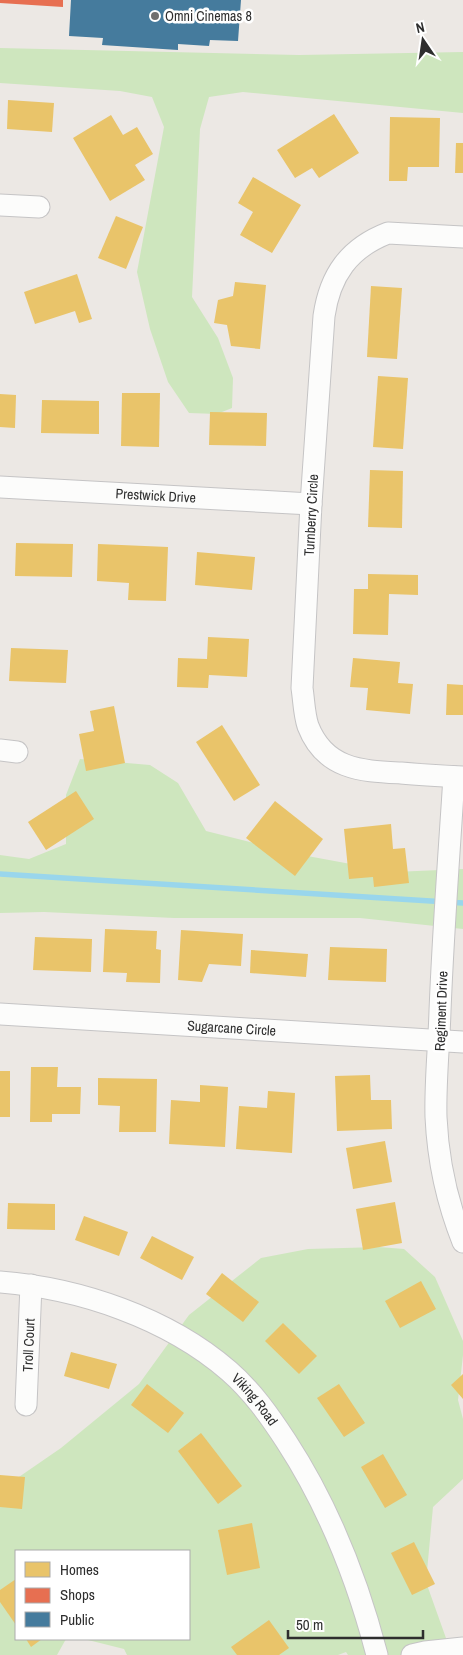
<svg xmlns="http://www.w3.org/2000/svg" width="463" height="1655" viewBox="0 0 463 1655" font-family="'Archivo Narrow',sans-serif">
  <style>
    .green { fill: #cee6be }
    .homes { fill: #e9c46a }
    .shops { fill: #e76f51 }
    .public { fill: #457b9d }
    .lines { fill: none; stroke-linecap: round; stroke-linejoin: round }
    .stream { stroke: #99d6ec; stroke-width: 5.5 }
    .minor-casing { stroke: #c5c4c5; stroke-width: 23 }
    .minor { stroke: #fcfcfb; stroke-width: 21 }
    .poi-dot { fill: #706f6e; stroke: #fff; stroke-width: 2 }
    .labels { text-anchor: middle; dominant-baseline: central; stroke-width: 5; stroke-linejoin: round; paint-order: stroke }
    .poi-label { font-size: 14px; fill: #2e2e2e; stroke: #fff; text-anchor: start }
    .street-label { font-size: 14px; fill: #2e2e2e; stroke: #fff }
  </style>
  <rect width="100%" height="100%" fill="#ece8e4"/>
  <!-- green -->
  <g class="green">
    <polygon points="0,48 299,55 463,52 463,113 243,92 209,97 200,129 192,297 218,338 233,378 232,408 217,414 189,413 168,382 150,329 137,272 164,127 152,97 120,91 0,83"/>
    <polygon points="80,759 150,765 178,783 206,831 302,855 394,872 463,869 463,929 360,918 174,918 44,912 0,913 0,855 29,859 66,844 66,795"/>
    <polygon points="379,1247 404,1249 435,1277 463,1341 463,1355 458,1400 463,1419 463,1479 433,1507 426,1582 452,1655 348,1655 346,1652 338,1655 127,1655 124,1649 84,1639 189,1639 189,1551 16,1551 16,1639 66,1639 57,1655 0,1655 0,1490 61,1448 139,1384 189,1315 261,1258 308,1249"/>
  </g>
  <!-- homes -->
  <g class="homes">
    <polygon points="8,100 54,103 52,132 7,129"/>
    <polygon points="334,114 359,153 319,178 312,168 295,178 277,150"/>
    <polygon points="111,115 123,135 137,127 153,154 135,165 145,180 110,201 73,138"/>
    <polygon points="390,117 440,118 439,167 408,167 407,181 389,181"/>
    <polygon points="456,143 463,143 463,173 455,173"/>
    <polygon points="253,177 301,205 272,253 240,235 253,212 238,203"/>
    <polygon points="116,216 143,227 126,269 98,258"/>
    <polygon points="77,274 92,319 79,323 75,311 35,324 24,292"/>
    <polygon points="235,282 266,285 260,349 231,346 227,325 214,323 218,300 233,296"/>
    <polygon points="371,286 402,288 397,359 367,357"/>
    <polygon points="378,376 408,378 403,449 373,447"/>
    <polygon points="122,393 160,393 159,447 121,446"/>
    <polygon points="0,394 16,395 15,428 0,427"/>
    <polygon points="42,400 99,401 99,434 41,433"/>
    <polygon points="210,412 267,413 266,446 209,445"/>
    <polygon points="370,470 403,471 402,528 368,527"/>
    <polygon points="16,543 73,544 72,577 15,576"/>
    <polygon points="98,544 168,547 166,601 128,600 129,583 97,581"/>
    <polygon points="197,552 255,557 252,590 195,585"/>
    <polygon points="368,574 418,575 418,595 389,594 388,635 353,634 354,589 368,589"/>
    <polygon points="208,637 249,639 247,677 209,675 208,688 177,687 178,658 207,659"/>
    <polygon points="11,648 68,650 66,683 9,681"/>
    <polygon points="353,658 400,662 398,683 413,684 410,714 366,710 368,688 350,687"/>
    <polygon points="447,684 463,685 463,715 446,715"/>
    <polygon points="114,706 125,763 86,771 79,734 94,731 90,711"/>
    <polygon points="222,725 260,785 234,801 196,742"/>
    <polygon points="76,791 94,819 46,850 28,822"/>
    <polygon points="275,801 323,839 295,876 246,838"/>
    <polygon points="391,824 393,849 405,848 409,883 374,887 373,877 349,879 344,829"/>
    <polygon points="105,929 157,931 156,949 161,950 160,983 126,982 127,973 103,972"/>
    <polygon points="181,930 243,934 241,966 209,964 202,982 178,980"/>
    <polygon points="35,937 92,939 91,972 33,970"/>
    <polygon points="330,947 387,949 386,982 328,980"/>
    <polygon points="251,950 308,954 306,977 250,973"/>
    <polygon points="31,1067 58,1067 57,1087 81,1087 80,1114 52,1114 52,1122 30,1122"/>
    <rect x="0" y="1071" width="10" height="46"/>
    <polygon points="370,1075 371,1100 391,1100 392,1129 337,1131 335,1076"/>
    <polygon points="98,1078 157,1079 156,1132 119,1132 120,1106 98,1105"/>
    <polygon points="200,1085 228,1087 225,1147 169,1144 171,1100 200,1102"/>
    <polygon points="268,1091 295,1093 292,1153 236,1149 239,1106 267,1108"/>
    <polygon points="385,1141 392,1182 353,1189 346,1148"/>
    <polygon points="395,1202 402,1243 363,1250 356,1209"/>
    <polygon points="8,1203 55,1204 55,1230 7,1229"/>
    <polygon points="84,1216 128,1232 119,1256 75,1240"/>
    <polygon points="152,1236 194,1257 182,1280 140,1258"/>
    <polygon points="222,1273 259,1302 243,1322 206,1294"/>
    <polygon points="421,1281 436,1309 400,1328 385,1301"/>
    <polygon points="283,1323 317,1356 299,1374 265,1341"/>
    <polygon points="71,1352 117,1364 109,1389 64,1376"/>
    <polygon points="463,1374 463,1399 451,1385"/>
    <polygon points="147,1384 184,1413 168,1433 131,1405"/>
    <polygon points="339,1384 365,1423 344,1437 317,1398"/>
    <polygon points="201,1433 242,1486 218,1504 178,1451"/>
    <polygon points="383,1454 407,1495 385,1508 361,1467"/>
    <polygon points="0,1475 25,1477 22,1509 0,1507"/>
    <polygon points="252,1523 260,1568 227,1575 218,1530"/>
    <polygon points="414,1542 435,1584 412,1595 391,1553"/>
    <polygon points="16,1579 16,1625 0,1602 0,1590"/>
    <polygon points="269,1620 289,1648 279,1655 237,1655 231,1647"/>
    <polygon points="26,1639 42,1639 31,1647"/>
  </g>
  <!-- shops -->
  <polygon class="shops" points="0,0 63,0 63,7 0,3"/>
  <!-- public -->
  <polygon class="public" points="71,0 241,0 238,41 210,40 209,46 178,44 178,50 102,45 103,38 69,36"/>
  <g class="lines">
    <!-- stream -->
    <polyline class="stream" points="0,874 463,903"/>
    <!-- minor casing -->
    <g class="minor-casing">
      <g id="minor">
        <polyline points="0,205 39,207"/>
        <path d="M463,237l-75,-4c-39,15 -58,42 -64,83l-13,188 -9,184c2,13 2,26 6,38 17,44 54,45 93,47 21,2 41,3 62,4"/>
        <path id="s1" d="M0,487l311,17"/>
        <polyline points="0,750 17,752"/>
        <path d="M454,777c-5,78 -11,156 -14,234 -1,35 -5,72 -4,106 2,44 11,85 27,125"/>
        <path id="s2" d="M0,1014l463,28"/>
        <path id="s3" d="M0,1282c79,6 168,36 229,89 23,20 40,44 57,70 43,66 71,137 91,214"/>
        <path id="s4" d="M26,1405l5,-120"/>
        <polyline points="412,1655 425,1652 463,1648"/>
      </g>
    </g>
    <!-- minor -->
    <use href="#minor" class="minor"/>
  </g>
  <!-- markers -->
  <circle class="poi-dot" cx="155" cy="16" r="5"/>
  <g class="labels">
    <!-- poi labels -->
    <g class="poi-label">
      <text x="165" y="16">Omni Cinemas 8</text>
    </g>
    <!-- street labels -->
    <g class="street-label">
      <text stroke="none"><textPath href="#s1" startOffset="156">Prestwick Drive</textPath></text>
      <text transform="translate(311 515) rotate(-87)">Turnberry Circle</text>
      <text transform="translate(441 1011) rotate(-88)">Regiment Drive</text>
      <text stroke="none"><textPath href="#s2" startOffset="232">Sugarcane Circle</textPath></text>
      <text stroke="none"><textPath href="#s4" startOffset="60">Troll Court</textPath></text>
      <text stroke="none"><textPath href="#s3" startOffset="288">Viking Road</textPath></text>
    </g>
  </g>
  <!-- legend -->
  <rect x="15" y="1550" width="175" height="90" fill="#ffffff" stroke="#ababab"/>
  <rect x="25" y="1562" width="25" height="15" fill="#e9c46a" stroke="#ababab"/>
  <text x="60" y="1575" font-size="15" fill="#2e2e2e">Homes</text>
  <rect x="25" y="1588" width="25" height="15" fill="#e76f51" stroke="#ababab"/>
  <text x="60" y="1600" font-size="15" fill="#2e2e2e">Shops</text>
  <rect x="25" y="1612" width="25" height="15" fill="#457b9d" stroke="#ababab"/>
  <text x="60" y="1625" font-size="15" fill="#2e2e2e">Public</text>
  <!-- north arrow -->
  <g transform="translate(423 40) rotate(347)" stroke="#ffffff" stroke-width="4" paint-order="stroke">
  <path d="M0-4L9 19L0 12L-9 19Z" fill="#2e2e2e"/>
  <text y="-8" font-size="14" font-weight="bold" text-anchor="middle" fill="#2e2e2e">N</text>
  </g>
  <!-- scale -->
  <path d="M288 1630v8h135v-8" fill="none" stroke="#2e2e2e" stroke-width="2.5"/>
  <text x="296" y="1630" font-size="15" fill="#2e2e2e" stroke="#ffffff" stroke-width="4" paint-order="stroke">50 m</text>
</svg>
